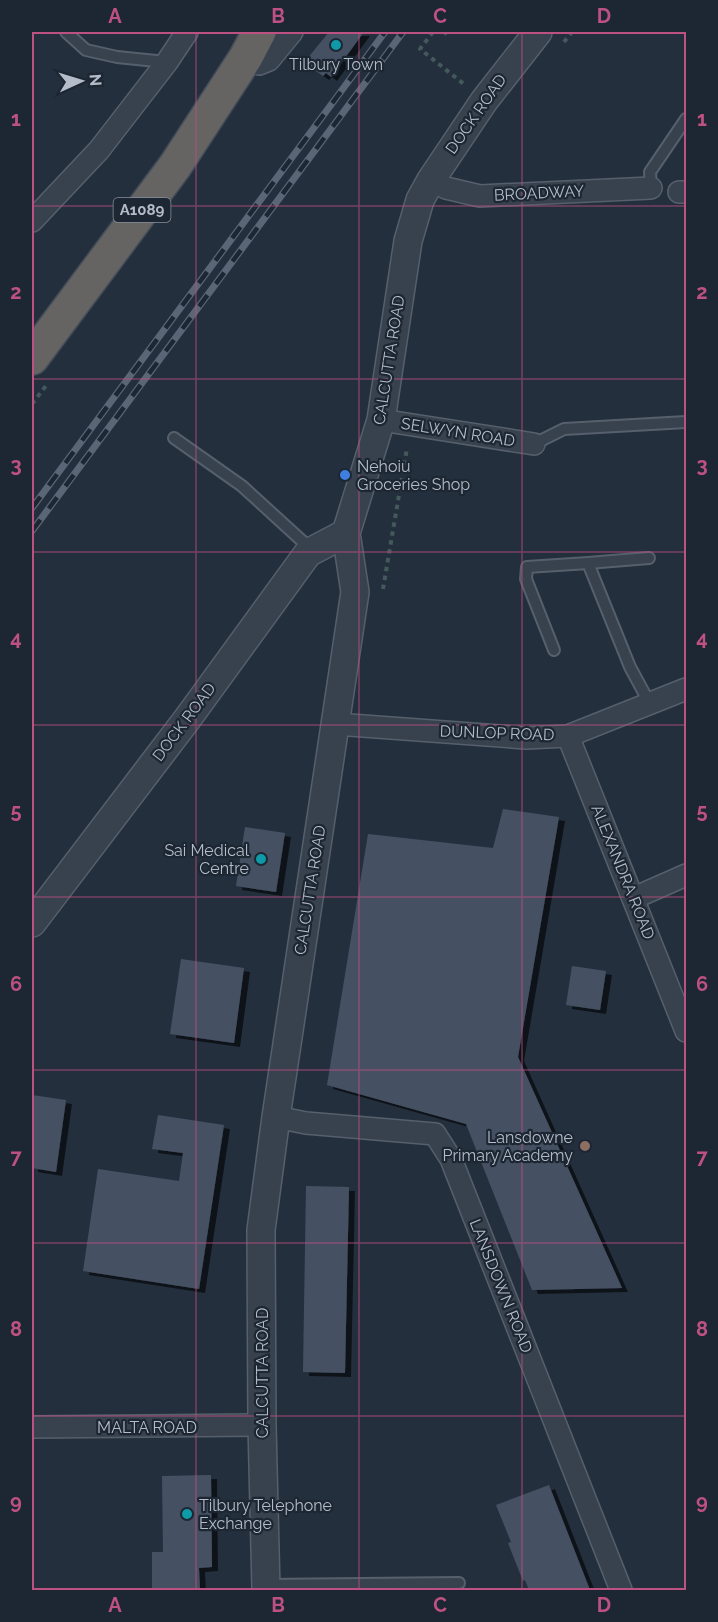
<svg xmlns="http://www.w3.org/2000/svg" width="718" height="1622" viewBox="0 0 718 1622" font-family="Raleway,sans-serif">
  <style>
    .building { fill: #455162; filter: url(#shadow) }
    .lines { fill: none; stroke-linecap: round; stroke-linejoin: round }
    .service-casing { stroke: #565f6c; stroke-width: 14 }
    .minor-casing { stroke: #565f6c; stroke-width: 24 }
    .tertiary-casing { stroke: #565f6c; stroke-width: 30 }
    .trunk-casing { stroke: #434c59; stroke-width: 36 }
    .path { stroke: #44595c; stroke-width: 4; stroke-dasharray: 4.5 4.5; stroke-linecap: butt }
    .service { stroke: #38414e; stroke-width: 10 }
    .minor { stroke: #38414e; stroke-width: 21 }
    .tertiary { stroke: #38414e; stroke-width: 27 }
    .trunk { stroke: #656462; stroke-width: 33 }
    .rail-casing { stroke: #5a6575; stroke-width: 7 }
    .rail { stroke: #1d2633; stroke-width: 4.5; stroke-dasharray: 14; stroke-linecap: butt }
    .grid { fill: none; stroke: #bd5182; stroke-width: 1.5; stroke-opacity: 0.55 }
    .culture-dot { fill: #0f9aa8; stroke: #1d2633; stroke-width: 2 }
    .shop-dot { fill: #3f7fe0; stroke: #1d2633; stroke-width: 2 }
    .education-dot { fill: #8d6e63; stroke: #1d2633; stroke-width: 2 }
    .labels { text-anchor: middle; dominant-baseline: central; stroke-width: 4.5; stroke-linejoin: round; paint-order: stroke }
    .shield { fill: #1d2633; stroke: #878f9c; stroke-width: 1.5 }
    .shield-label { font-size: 15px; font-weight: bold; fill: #b4bcc9 }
    .poi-label { font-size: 16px; fill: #b4bcc9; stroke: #1d2633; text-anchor: start }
    .street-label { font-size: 16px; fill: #b4bcc9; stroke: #1d2633 }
    .neatline { fill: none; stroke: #bd5182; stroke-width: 2 }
    .grid-label { font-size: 20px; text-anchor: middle; font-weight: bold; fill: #bd5182 }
  </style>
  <defs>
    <filter id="shadow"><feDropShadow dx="6" dy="4" stdDeviation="0" flood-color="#0009"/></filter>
  </defs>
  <rect width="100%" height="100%" fill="#242f3e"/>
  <!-- building -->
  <g class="building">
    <polygon points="329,32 364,32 331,77 326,73 323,76 310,67 312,63 307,59"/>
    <polygon points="503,809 559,817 518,1057 622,1288 532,1290 466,1124 327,1085 368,834 493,848"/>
    <polygon points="245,827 285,833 276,892 236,886"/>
    <polygon points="181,959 244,968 234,1043 170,1034"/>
    <polygon points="572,966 606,971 600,1010 566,1005"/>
    <polygon points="32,1095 66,1100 56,1172 32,1168"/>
    <polygon points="158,1115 224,1125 199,1289 83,1271 98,1169 179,1181 183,1153 152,1149"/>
    <polygon points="306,1186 349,1187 345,1373 303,1372"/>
    <polygon points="211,1475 212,1567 199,1568 200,1590 152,1590 152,1552 163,1552 162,1476"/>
    <polygon points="549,1485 590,1590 529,1590 525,1580 523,1581 508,1543 511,1542 496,1505"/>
  </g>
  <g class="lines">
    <!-- service casing -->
    <g class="service-casing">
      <g id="service">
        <polyline points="66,32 86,50 117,57 166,62"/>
        <polyline points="651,188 650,172 686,119"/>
        <polyline points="174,438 242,486 312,550"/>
        <polyline points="534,444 564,429 686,422"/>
        <polyline points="588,563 649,558"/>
        <polyline points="554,650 526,579 527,567 588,563 630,667 650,704"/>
        <polyline points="266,1585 459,1583"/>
      </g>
    </g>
    <!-- minor casing -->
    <g class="minor-casing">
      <g id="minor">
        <polyline points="246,57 259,64 269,60 292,32"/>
        <polyline points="431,180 446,188 480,196 651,188"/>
        <polyline points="679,192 686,192"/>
        <polyline points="32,221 99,150 167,62 187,32"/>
        <polyline points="381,420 534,444"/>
        <polyline points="336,724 526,738 568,736 686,689"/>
        <polyline points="568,736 686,1031"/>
        <polyline points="634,898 686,875"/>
        <polyline points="276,1117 306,1123 435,1134 451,1159 621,1590"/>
        <polyline points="32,1427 262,1425"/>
      </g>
    </g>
    <!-- tertiary casing -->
    <g class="tertiary-casing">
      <g id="tertiary">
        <polyline points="32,923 188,718 308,553 346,533"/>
        <polyline points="266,1590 262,1425 261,1230 276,1117 355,592 346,533 381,420 408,241 420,200 431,180 484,101 538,32"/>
      </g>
    </g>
    <!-- trunk casing -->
    <g class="trunk-casing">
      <polyline id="trunk" points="32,358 175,166 246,57 259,32"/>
    </g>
    <!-- path -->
    <g class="path">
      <polyline points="433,32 420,49 465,85"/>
      <polyline points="444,32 447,34"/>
      <polyline points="564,42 572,32"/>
      <polyline points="32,404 48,383"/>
      <polyline points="383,589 407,448"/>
    </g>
    <!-- service -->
    <use href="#service" class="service"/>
    <!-- minor -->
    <use href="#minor" class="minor"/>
    <!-- tertiary -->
    <use href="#tertiary" class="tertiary"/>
    <!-- trunk -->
    <use href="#trunk" class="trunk"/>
    <!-- rail casing -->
    <g class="rail-casing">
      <g id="rail">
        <polyline points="32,508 385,32"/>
        <polyline points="32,531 403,32"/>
      </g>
    </g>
    <!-- rail -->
    <use href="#rail" class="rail"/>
  </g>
  <!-- grid -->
  <path class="grid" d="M196,32v1558M359,32v1558M522,32v1558M32,206h654M32,379h654M32,552h654M32,725h654M32,897h654M32,1070h654M32,1243h654M32,1416h654"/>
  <!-- markers -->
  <g class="culture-dot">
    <circle cx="336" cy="45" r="6"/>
    <circle cx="261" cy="859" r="6"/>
    <circle cx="187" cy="1514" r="6"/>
  </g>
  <circle class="shop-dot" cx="345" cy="475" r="6"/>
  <circle class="education-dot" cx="585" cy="1146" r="6"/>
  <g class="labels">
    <!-- shield labels -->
    <rect class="shield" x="113.5" y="198" width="57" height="24" rx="4.5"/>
    <g class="shield-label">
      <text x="142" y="210">A1089</text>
    </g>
    <!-- poi labels -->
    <g class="poi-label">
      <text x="336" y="64" text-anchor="middle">Tilbury Town</text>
      <text x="357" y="466">Nehoiu<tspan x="357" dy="18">Groceries Shop</tspan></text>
      <text x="249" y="850" text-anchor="end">Sai Medical<tspan x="249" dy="18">Centre</tspan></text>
      <text x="573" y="1137" text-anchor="end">Lansdowne<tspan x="573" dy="18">Primary Academy</tspan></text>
      <text x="199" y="1505">Tilbury Telephone<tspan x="199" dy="18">Exchange</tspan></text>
    </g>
    <!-- street labels -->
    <g class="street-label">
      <text transform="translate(476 114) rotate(-55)">DOCK ROAD</text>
      <text transform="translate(539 193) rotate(-3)">BROADWAY</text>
      <text transform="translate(389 360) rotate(-81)">CALCUTTA ROAD</text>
      <text transform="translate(458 432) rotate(9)">SELWYN ROAD</text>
      <text transform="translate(184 722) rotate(-53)">DOCK ROAD</text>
      <text transform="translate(497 733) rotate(2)">DUNLOP ROAD</text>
      <text transform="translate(623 872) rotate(68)">ALEXANDRA ROAD</text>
      <text transform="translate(310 890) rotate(-81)">CALCUTTA ROAD</text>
      <text transform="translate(501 1286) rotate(68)">LANSDOWN ROAD</text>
      <text transform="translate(262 1373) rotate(-90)">CALCUTTA ROAD</text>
      <text x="147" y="1427">MALTA ROAD</text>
    </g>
  </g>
  <!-- border -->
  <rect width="718" height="1622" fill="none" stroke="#1d2633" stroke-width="66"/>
  <!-- north arrow -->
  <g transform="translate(81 81) rotate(86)" stroke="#1d2633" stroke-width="4.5" paint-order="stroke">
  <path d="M0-4.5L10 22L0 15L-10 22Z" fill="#b4bcc9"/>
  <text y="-9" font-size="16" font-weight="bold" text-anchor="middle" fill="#b4bcc9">N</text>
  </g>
  <rect x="33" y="33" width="652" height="1556" class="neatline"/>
  <g class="grid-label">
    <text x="115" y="23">A</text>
    <text x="278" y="23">B</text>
    <text x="440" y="23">C</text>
    <text x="604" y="23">D</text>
    <text x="16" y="126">1</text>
    <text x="702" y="126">1</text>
    <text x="16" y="299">2</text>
    <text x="702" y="299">2</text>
    <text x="16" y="472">3</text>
    <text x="702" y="472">3</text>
    <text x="16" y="645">4</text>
    <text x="702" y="645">4</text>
    <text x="16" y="818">5</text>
    <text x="702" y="818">5</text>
    <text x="16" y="991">6</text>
    <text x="702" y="991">6</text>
    <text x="16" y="1164">7</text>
    <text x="702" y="1164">7</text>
    <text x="16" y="1336">8</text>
    <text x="702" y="1336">8</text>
    <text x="16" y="1509">9</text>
    <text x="702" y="1509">9</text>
    <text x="115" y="1612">A</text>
    <text x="278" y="1612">B</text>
    <text x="440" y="1612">C</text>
    <text x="604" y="1612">D</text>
  </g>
</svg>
